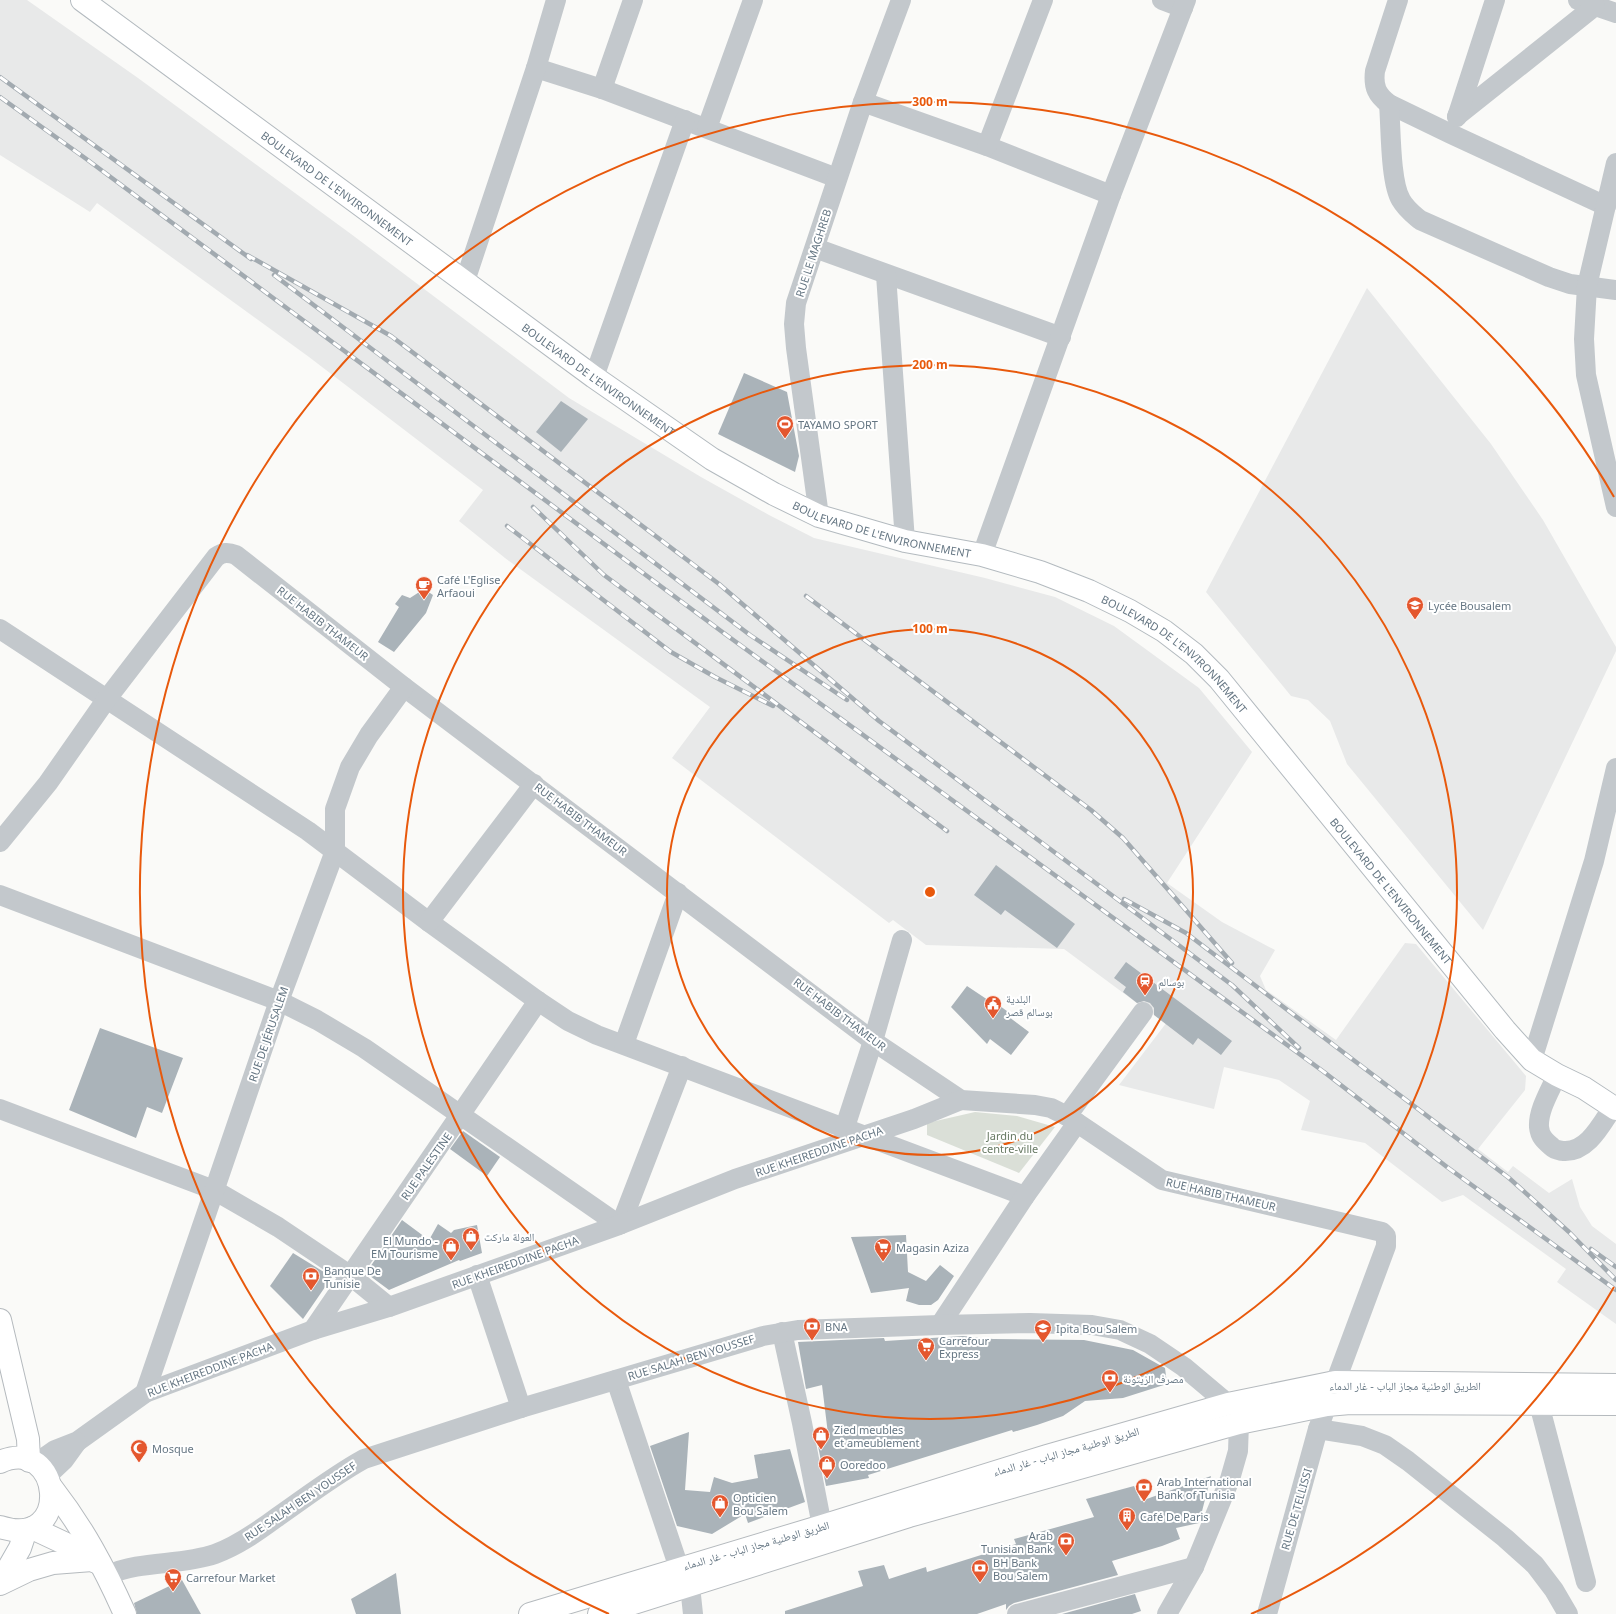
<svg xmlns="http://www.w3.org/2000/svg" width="1616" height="1614" viewBox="0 0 1616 1614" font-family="'Noto Sans','Noto Naskh Arabic',sans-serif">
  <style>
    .built { fill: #e8e9e9 }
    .green { fill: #dadfd7 }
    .building { fill: #aab3b9 }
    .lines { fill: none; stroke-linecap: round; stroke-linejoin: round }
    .secondary-casing { stroke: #b3babf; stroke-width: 24 }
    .primary-casing { stroke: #b5babe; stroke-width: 24 }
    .street { stroke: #c3c8cc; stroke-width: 20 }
    .secondary { stroke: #fff; stroke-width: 22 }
    .primary { stroke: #fff; stroke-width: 22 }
    .rail-casing { stroke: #a2aab0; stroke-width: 4.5 }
    .rail { stroke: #fff; stroke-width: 3; stroke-dasharray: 9; stroke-linecap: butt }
    .ring { fill: none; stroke: #e8590c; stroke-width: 2 }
    .labels { text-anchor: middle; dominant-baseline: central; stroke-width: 4; stroke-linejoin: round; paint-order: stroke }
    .street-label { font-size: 11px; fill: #657683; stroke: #fff }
    .poi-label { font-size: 11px; fill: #657683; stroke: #fff; text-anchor: start }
    .park-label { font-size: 11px; fill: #687a64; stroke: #fff }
    .centre { fill: #e8590c; stroke: #fff; stroke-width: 2 }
    .ring-label { font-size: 12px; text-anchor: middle; font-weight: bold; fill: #e8590c; stroke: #fff; stroke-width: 4; stroke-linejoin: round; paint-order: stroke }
  </style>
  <rect width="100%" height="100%" fill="#fafaf8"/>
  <!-- built -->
  <g class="built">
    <polygon points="0,0 27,0 138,78 351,234 569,398 701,477 769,515 814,538 985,578 1055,597 1114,626 1199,688 1252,752 1167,883 1222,922 1275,950 1260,976 1266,990 1336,1040 1405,943 1416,944 1526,1076 1525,1090 1478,1149 1508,1172 1513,1166 1549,1193 1572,1179 1580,1207 1592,1226 1616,1244 1616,1324 1557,1282 1566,1269 1463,1195 1442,1202 1365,1143 1301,1130 1310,1101 1279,1080 1224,1067 1214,1109 1119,1085 1170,1018 1158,1009 1153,1015 1064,949 926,945 893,920 889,923 672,758 710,707 505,558 459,521 483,490 309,357 97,203 90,212 0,155"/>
    <polygon points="1367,288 1491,444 1543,520 1616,647 1616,651 1483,930 1347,764 1330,721 1308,700 1291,696 1206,592"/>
  </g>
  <!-- green -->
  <polygon class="green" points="975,1112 1017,1116 1055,1127 1019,1173 927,1135 927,1123"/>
  <!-- building -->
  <g class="building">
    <polygon points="744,373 787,392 799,456 795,472 718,434"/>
    <polygon points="561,401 588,419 561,452 536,432"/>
    <polygon points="424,589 433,595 426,613 394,652 378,642 399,607 395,604 402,595 410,598"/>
    <polygon points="996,865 1075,924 1057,948 1005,910 1001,915 974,895"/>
    <polygon points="1126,962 1232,1041 1221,1055 1198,1038 1193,1045 1154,1015 1154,1008 1150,1003 1144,1001 1137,1003 1123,992 1126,987 1114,978"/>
    <polygon points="967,986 988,1000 989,998 1011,1014 1009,1017 1029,1032 1011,1055 990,1039 987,1044 951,1007"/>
    <polygon points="100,1028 183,1058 162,1113 147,1107 136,1138 69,1110"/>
    <polygon points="463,1131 500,1157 487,1176 450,1149"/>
    <polygon points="402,1220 429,1240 438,1224 451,1233 454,1230 477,1225 482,1253 460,1261 459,1260 389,1290 366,1273"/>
    <polygon points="906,1235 908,1272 926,1281 940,1265 954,1276 938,1300 931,1305 919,1305 906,1301 909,1288 871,1293 851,1237"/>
    <polygon points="293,1253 332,1277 303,1319 270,1286"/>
    <polygon points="963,1336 993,1339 1084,1340 1133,1350 1165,1368 1167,1384 1123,1398 1085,1401 1063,1416 1037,1425 1013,1432 1012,1430 868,1475 869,1478 826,1486 818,1446 819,1437 828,1434 822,1385 806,1389 798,1342 884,1338 885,1341"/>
    <polygon points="689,1432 685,1490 710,1492 714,1477 732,1483 758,1478 754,1455 790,1449 805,1502 748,1523 745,1514 712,1534 677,1526 650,1446"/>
    <polygon points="1211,1476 1199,1523 1176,1528 1180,1539 1162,1546 1112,1561 1118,1575 1014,1603 1009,1606 1006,1610 1006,1604 977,1614 785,1614 785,1611 863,1586 858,1571 884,1565 889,1579 926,1567 927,1572 1016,1544 1014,1539 1094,1517 1086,1499 1134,1486 1141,1501"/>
    <polygon points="396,1573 401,1614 356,1614 351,1599"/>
    <polygon points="182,1580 201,1614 137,1614 134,1603"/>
    <polygon points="1135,1594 1141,1611 1132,1614 1062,1614"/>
  </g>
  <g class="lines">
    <!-- secondary casing -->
    <g class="secondary-casing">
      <g id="secondary">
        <path id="s1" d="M82,0l512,377 118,82 62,35 45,22 86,25 77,14 58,17 49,19 41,20 34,20 30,23 25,25 286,351 27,30 25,15 27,13 32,21"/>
        <polyline points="0,1583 20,1548 26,1530"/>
      </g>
    </g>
    <!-- primary casing -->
    <g class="primary-casing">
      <g id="primary">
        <polyline points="0,1320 28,1439 29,1461"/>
        <path d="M0,1462c62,-28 74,89 0,65"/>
        <path d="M52,1488c31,40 52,79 73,126"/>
        <polyline points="32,1528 64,1543 96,1562"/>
        <polyline points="0,1584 29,1570 53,1563 92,1560"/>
        <polyline points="530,1614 822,1526 1047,1456 1228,1404 1335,1382 1616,1385"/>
        <polyline points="599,1614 909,1516 1239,1423 1327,1405 1350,1403 1616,1404"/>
      </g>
    </g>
    <!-- street -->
    <g class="street">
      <polyline points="1162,0 1183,8"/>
      <path d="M1398,0l-23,71c-2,16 2,24 14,33l62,30 155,72"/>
      <polyline points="1578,0 1616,13"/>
      <polyline points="536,68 602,89 837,178"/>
      <polyline points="602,89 633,0"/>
      <polyline points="863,102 987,146 1111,195"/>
      <path d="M1389,104c2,23 1,78 12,96 5,9 12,14 19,20l129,57 21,7 46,6"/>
      <polyline points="1457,116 1595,6"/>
      <polyline points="1457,117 1495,0"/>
      <polyline points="707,128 753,0"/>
      <polyline points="987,146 1043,0"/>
      <polyline points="1616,163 1587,286 1584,339 1586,375 1616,507"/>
      <polyline points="815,248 1061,337"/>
      <polyline points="886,275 905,541"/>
      <polyline points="465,281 536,68 556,0"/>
      <polyline points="594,377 685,120"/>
      <polyline points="819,516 796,348 794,324 796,303 863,102 901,0"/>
      <polyline points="982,555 1111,195 1186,0"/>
      <polyline points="0,629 308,831 429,922 538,1001 568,1021 597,1035 1025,1196"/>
      <path d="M0,842l48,-59 58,-83 110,-143c7,-5 12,-5 20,-2l168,132 469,354 88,59 74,5 16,3 16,8 95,64 220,52 4,4v10l-68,183 -51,185"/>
      <polyline points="0,895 279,1001 317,1020 364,1048 619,1225"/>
      <polyline points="429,922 534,784"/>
      <polyline points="624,1044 678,893"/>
      <polyline points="1532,1060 1594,861 1616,768"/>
      <path d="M1557,1075c-7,16 -19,35 -18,52 1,10 6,14 13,20 3,3 6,3 11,4 24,2 38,-26 50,-44"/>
      <polyline points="0,1109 214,1190 278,1227 351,1276 389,1307"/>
      <polyline points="1067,1116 1143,1012"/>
      <polyline points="845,1127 873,1041 902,940"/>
      <polyline points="621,1224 682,1066"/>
      <polyline points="477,1275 521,1408"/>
      <polyline points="940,1325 1025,1196 1077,1123"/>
      <polyline points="313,1330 538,1001"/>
      <polyline points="782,1332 802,1423 822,1526"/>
      <polyline points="616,1380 679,1568 690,1586 693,1614"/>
      <polyline points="145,1393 279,1001 335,851 335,809 350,767 369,735 404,687"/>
      <polyline points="1539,1404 1586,1582"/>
      <polyline points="1318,1429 1362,1436 1385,1445 1408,1461 1505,1538 1535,1565 1554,1590 1568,1614"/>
      <polyline points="35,1464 55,1450 78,1441 145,1393 313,1330 389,1307 619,1225 735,1179 914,1119 961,1100"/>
      <polyline points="47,1476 64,1460 77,1442"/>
      <path d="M108,1575c34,-15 72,-9 107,-21 22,-8 42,-22 61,-36 29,-20 57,-42 88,-59l157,-51 242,-72 35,-6 142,-5 90,-2 62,2 28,5 30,14 34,23 44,37 11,19 -1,28 -8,28 -36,88 -27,47"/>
      <polyline points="1017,1614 1194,1567"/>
    </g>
    <!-- secondary -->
    <use href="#secondary" class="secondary"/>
    <!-- primary -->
    <use href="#primary" class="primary"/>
    <!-- rail casing -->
    <g class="rail-casing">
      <g id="rail">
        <polyline points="0,77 251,259"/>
        <polyline points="0,97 85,158 721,631 1324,1072 1447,1167 1616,1290"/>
        <polyline points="247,255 391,336 526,438 719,584 879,721 1232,985 1299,1048"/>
        <polyline points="274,275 750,635 847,700"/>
        <polyline points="533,507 604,575 947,831"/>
        <polyline points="507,526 671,652 715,677 773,706"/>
        <polyline points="806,596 1091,810 1123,838 1232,963"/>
        <polyline points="1124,899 1186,933 1509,1178 1569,1232 1616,1280"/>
        <polyline points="1591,1249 1616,1267"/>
      </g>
    </g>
    <!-- rail -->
    <use href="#rail" class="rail"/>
  </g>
  <!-- distance rings -->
  <g class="ring">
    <circle cx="930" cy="892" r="263"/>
    <circle cx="930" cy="892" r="527"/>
    <path d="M1614 1287A790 790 0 0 1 1251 1614M609 1614A790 790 0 1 1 1614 497"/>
  </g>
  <!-- icons -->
  <defs>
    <g id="stadium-pin" transform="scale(0.9)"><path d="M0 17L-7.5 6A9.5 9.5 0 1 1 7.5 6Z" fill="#e4572e" stroke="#fff"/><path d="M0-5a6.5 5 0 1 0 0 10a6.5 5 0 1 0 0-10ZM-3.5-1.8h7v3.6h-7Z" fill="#fff"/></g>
    <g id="cafe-pin" transform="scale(0.9)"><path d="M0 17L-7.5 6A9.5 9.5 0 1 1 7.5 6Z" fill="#e4572e" stroke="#fff"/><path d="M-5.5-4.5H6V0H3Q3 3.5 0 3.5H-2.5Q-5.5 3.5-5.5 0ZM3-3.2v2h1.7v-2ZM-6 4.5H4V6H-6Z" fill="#fff"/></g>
    <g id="school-pin" transform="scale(0.9)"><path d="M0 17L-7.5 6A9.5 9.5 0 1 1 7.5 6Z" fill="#e4572e" stroke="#fff"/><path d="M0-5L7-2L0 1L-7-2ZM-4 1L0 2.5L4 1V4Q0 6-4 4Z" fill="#fff"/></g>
    <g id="station-pin" transform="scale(0.9)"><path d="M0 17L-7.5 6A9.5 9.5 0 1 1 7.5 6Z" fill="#e4572e" stroke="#fff"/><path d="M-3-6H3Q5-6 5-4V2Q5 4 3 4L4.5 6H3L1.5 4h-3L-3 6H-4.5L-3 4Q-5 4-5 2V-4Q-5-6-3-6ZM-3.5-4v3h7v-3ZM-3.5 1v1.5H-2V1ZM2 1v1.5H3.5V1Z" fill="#fff"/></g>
    <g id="civic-pin" transform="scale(0.9)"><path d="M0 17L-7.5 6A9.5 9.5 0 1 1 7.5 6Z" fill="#e4572e" stroke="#fff"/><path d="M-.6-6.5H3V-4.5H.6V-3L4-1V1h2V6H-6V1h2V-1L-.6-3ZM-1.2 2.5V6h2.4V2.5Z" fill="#fff"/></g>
    <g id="shop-pin" transform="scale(0.9)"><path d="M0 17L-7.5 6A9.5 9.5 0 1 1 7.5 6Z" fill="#e4572e" stroke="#fff"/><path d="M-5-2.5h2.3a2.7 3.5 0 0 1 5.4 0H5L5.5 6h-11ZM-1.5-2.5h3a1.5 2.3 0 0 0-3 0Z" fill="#fff"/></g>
    <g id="supermarket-pin" transform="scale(0.9)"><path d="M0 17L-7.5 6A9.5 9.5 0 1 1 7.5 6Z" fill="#e4572e" stroke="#fff"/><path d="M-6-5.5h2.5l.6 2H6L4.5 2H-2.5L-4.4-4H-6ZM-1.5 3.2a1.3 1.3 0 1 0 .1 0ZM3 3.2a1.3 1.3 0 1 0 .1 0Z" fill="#fff"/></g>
    <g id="bank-pin" transform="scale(0.9)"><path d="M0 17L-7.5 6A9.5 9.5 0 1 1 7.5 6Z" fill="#e4572e" stroke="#fff"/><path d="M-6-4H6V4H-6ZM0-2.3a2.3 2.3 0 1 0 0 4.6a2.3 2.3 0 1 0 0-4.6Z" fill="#fff"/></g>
    <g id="mosque-pin" transform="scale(0.9)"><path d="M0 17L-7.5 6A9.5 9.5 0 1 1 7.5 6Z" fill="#e4572e" stroke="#fff"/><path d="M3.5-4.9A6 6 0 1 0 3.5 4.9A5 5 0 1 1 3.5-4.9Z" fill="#fff"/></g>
    <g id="building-pin" transform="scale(0.9)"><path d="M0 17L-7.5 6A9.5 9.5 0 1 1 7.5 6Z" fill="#e4572e" stroke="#fff"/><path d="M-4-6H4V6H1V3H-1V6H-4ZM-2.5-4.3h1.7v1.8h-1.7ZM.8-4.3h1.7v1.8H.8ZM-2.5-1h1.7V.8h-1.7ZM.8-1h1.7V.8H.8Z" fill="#fff"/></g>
  </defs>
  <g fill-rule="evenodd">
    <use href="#stadium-pin" x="785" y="424"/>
    <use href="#cafe-pin" x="424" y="585"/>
    <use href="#school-pin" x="1415" y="605"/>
    <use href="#station-pin" x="1145" y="981"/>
    <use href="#civic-pin" x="993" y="1004"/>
    <use href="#shop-pin" x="471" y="1236"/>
    <use href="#shop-pin" x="451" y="1246"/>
    <use href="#supermarket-pin" x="883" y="1247"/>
    <use href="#bank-pin" x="311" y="1276"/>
    <use href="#bank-pin" x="812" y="1326"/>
    <use href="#school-pin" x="1043" y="1328"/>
    <use href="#supermarket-pin" x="926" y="1346"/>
    <use href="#bank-pin" x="1110" y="1378"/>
    <use href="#shop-pin" x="821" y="1435"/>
    <use href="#mosque-pin" x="139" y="1448"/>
    <use href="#shop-pin" x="827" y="1464"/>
    <use href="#bank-pin" x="1144" y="1487"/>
    <use href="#shop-pin" x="720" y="1503"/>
    <use href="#building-pin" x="1127" y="1516"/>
    <use href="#bank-pin" x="1066" y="1541"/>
    <use href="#bank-pin" x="980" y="1568"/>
    <use href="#supermarket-pin" x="173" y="1577"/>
  </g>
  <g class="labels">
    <!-- street labels -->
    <g class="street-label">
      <text stroke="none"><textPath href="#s1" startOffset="317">BOULEVARD DE L'ENVIRONNEMENT</textPath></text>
      <text transform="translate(813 253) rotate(-72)">RUE LE MAGHREB</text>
      <text stroke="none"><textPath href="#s1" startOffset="641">BOULEVARD DE L'ENVIRONNEMENT</textPath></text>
      <text stroke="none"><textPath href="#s1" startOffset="965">BOULEVARD DE L'ENVIRONNEMENT</textPath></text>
      <text transform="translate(323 623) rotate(38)">RUE HABIB THAMEUR</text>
      <text stroke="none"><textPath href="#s1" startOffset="1289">BOULEVARD DE L'ENVIRONNEMENT</textPath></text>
      <text transform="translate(581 819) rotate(37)">RUE HABIB THAMEUR</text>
      <text stroke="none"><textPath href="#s1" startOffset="1613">BOULEVARD DE L'ENVIRONNEMENT</textPath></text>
      <text transform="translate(840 1014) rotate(37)">RUE HABIB THAMEUR</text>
      <text transform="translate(268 1034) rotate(-71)">RUE DE JÉRUSALEM</text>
      <text transform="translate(819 1151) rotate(-19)">RUE KHEIREDDINE PACHA</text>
      <text transform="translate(426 1166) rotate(-55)">RUE PALESTINE</text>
      <text transform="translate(1221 1194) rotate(13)">RUE HABIB THAMEUR</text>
      <text transform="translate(515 1262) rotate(-20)">RUE KHEIREDDINE PACHA</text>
      <text transform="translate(691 1357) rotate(-17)">RUE SALAH BEN YOUSSEF</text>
      <text transform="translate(210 1369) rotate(-21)">RUE KHEIREDDINE PACHA</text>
      <text x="1405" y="1385">الطريق الوطنية مجاز الباب - غار الدماء</text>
      <text transform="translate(1066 1451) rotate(-16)">الطريق الوطنية مجاز الباب - غار الدماء</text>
      <text transform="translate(300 1501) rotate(-34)">RUE SALAH BEN YOUSSEF</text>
      <text transform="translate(1296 1509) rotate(-74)">RUE DE TELLISSI</text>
      <text transform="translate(756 1545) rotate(-16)">الطريق الوطنية مجاز الباب - غار الدماء</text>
    </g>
    <!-- poi labels -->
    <g class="poi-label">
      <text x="798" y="424">TAYAMO SPORT</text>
      <text x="437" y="579">Café L'Eglise<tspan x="437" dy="13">Arfaoui</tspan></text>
      <text x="1428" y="605">Lycée Bousalem</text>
      <text x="1158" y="981">بوسالم</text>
      <text x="1006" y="998">البلدية<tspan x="1006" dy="13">بوسالم قصر</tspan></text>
      <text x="484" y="1236">العولة ماركت</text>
      <text x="438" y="1240" text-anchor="end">El Mundo -<tspan x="438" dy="13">EM Tourisme</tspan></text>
      <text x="896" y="1247">Magasin Aziza</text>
      <text x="324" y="1270">Banque De<tspan x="324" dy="13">Tunisie</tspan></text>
      <text x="825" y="1326">BNA</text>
      <text x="1056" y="1328">Ipita Bou Salem</text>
      <text x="939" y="1340">Carrefour<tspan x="939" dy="13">Express</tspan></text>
      <text x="1123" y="1378">مصرف الزيتونة</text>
      <text x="834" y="1429">Zied meubles<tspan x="834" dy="13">et ameublement</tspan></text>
      <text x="152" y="1448">Mosque</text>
      <text x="840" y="1464">Ooredoo</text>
      <text x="1157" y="1481">Arab International<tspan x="1157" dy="13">Bank of Tunisia</tspan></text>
      <text x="733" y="1497">Opticien<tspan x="733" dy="13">Bou Salem</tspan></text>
      <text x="1140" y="1516">Café De Paris</text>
      <text x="1053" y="1535" text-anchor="end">Arab<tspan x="1053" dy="13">Tunisian Bank</tspan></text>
      <text x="993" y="1562">BH Bank<tspan x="993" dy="13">Bou Salem</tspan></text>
      <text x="186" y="1577">Carrefour Market</text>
    </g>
    <!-- park labels -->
    <g class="park-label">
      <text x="1010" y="1135">Jardin du<tspan x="1010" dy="13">centre-ville</tspan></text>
    </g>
  </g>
  <circle cx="930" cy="892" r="6" class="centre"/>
  <g class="ring-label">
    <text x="930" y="106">300 m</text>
    <text x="930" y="369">200 m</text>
    <text x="930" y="633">100 m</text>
  </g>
</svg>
